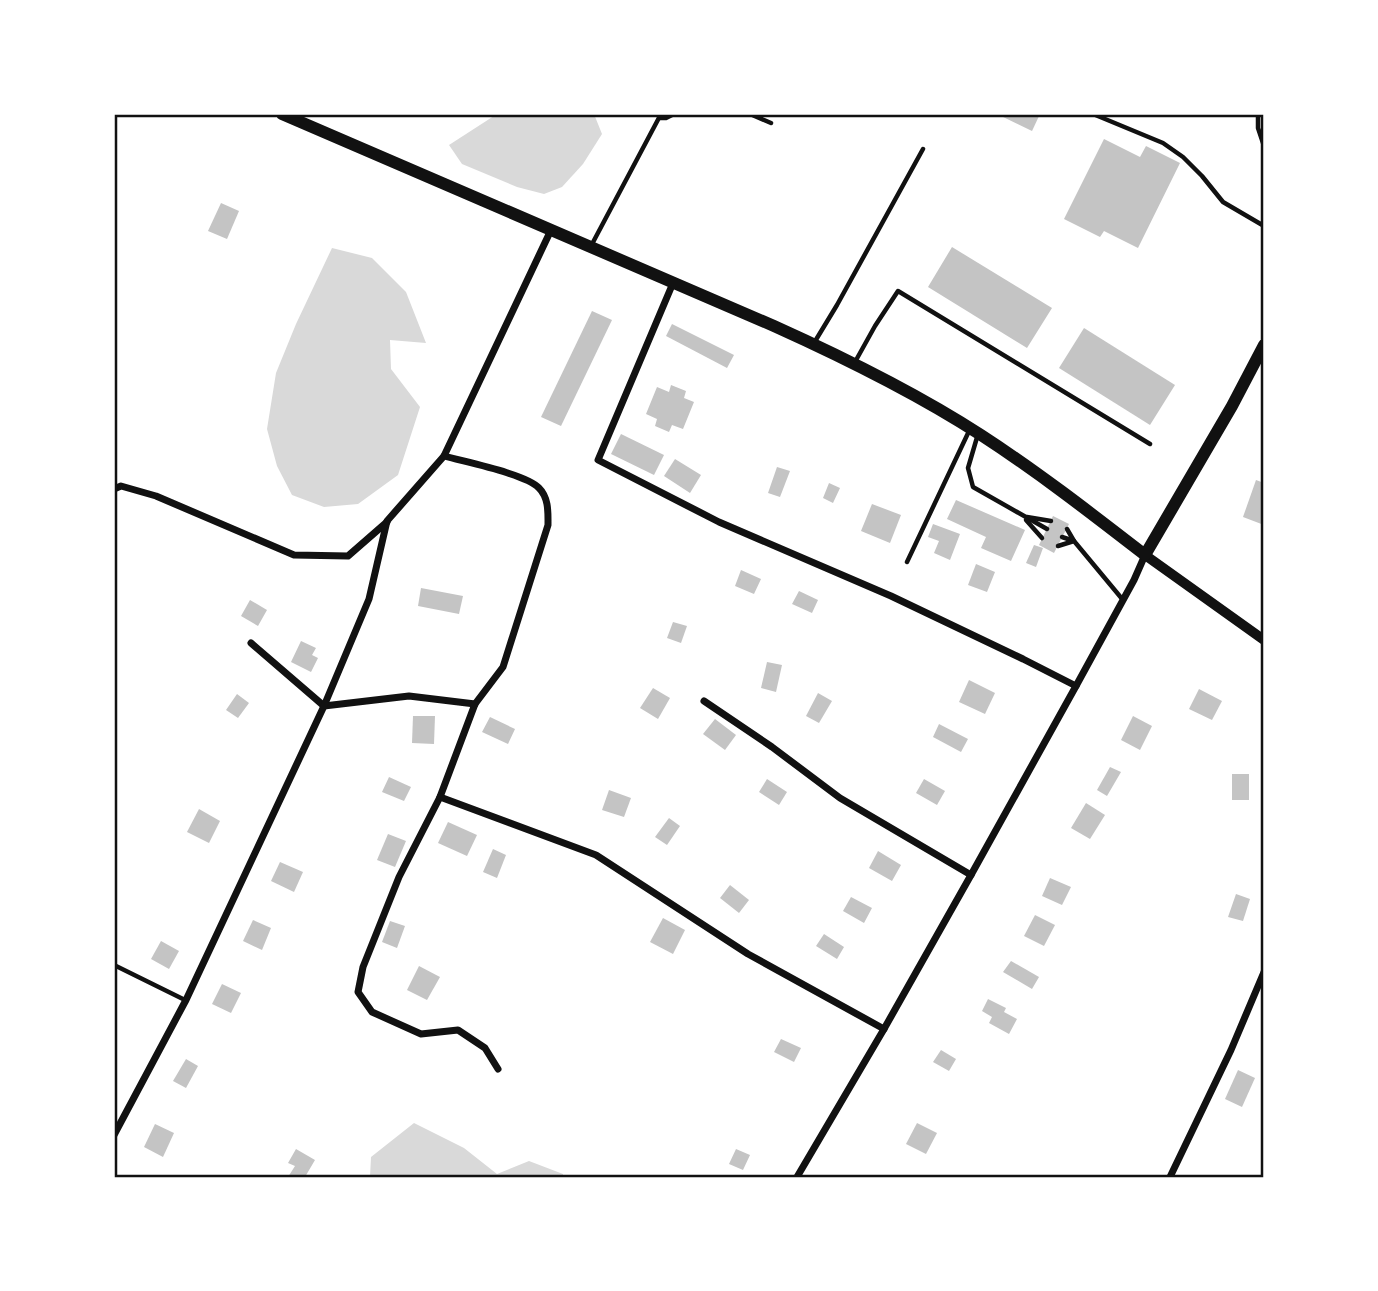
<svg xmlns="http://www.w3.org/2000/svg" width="1378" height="1291" viewBox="0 0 1378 1291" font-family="'PT Sans',sans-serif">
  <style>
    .water { fill: #d9d9d9 }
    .building { fill: #c4c4c4 }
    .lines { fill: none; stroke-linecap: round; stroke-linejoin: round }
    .service { stroke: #111; stroke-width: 4.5 }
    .minor { stroke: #111; stroke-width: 7 }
    .tertiary { stroke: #111; stroke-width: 10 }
    .secondary { stroke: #111; stroke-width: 12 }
    .neatline { fill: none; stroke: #111; stroke-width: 2.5 }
  </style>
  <rect width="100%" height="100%" fill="#fff"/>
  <!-- water -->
  <g class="water">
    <polygon points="497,114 594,114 602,134 583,164 562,187 544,194 517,187 462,164 449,145"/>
    <polygon points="332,248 372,258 406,292 426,343 390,340 391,369 420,407 398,475 358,504 324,507 292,495 277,466 267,429 276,373 296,324"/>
    <polygon points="414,1123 464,1148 497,1174 529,1161 563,1174 563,1177 370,1177 371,1157"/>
  </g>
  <!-- building -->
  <g class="building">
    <polygon points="997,114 1040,114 1032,131"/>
    <polygon points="1104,139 1140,157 1146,146 1180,163 1138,248 1104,231 1100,237 1064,219"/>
    <polygon points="221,203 239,211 227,239 208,231"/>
    <polygon points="952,247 1052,308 1027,348 928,287"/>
    <polygon points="592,311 612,320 561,426 541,417"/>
    <polygon points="672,324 734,355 727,368 666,336"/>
    <polygon points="1084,328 1175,385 1150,425 1059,368"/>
    <polygon points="671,385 686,391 684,398 694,402 683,429 672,425 669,432 655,426 657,419 646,414 657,387 669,392"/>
    <polygon points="621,434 664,455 654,475 611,454"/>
    <polygon points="675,459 701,475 690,493 664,476"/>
    <polygon points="777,467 790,471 780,497 768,493"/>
    <polygon points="1256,480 1264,483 1264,525 1243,517"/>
    <polygon points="829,483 840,488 833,503 823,498"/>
    <polygon points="956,500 1025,530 1011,561 981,548 986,537 947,519"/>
    <polygon points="872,504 901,515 890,543 861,531"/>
    <polygon points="1053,516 1069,524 1054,553 1039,545"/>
    <polygon points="933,524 960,534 950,560 934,553 939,541 928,537"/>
    <polygon points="1034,545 1043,548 1036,567 1026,563"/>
    <polygon points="976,564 995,572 987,592 968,585"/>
    <polygon points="741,570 761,579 754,594 735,586"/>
    <polygon points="421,588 463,596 459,614 418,606"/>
    <polygon points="799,591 818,600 812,613 792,604"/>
    <polygon points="250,600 267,610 258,626 241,616"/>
    <polygon points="673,622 687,626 681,643 667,638"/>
    <polygon points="301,641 316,648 312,655 318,658 311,672 291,662"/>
    <polygon points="767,662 782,665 776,692 761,688"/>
    <polygon points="969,680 995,693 985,714 959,702"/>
    <polygon points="653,688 670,698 658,719 640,708"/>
    <polygon points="1199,689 1222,701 1212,720 1189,709"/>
    <polygon points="818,693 832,701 819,723 806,716"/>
    <polygon points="237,694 249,703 238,718 226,710"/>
    <polygon points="413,716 435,716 434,744 412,743"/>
    <polygon points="1133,716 1152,726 1140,750 1121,740"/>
    <polygon points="490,717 515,729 508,744 482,732"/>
    <polygon points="715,719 736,735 725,750 703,734"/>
    <polygon points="939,724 968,739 961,752 933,737"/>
    <polygon points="1110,767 1121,772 1107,796 1097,790"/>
    <rect x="1232" y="774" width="17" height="26"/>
    <polygon points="389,777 411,787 404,801 382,792"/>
    <polygon points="767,779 787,792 779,805 759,792"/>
    <polygon points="924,779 945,791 937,805 916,793"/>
    <polygon points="609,790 631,798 624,817 602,810"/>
    <polygon points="1086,803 1105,815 1090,839 1071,828"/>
    <polygon points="199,809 220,821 209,843 187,832"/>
    <polygon points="669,818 680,826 667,845 655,837"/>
    <polygon points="448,822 477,835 467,856 438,843"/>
    <polygon points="388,834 406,841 395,867 377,860"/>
    <polygon points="493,849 506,855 497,878 483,872"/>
    <polygon points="878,851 901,865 892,881 869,868"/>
    <polygon points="280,862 303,872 294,892 271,881"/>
    <polygon points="1050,878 1071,887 1062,905 1042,896"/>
    <polygon points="730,885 749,900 739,913 720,898"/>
    <polygon points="1236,894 1250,899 1243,921 1228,917"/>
    <polygon points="851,897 872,908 864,923 843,911"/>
    <polygon points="1035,915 1055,925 1044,946 1024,936"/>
    <polygon points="663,918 685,930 673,954 650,942"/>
    <polygon points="253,920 271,928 262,950 243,941"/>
    <polygon points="390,921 405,926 397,948 382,942"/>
    <polygon points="824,934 844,947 837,959 816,946"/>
    <polygon points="161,941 179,951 169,969 151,959"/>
    <polygon points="1011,961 1039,977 1032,989 1003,972"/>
    <polygon points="419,966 440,977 427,1000 407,990"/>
    <polygon points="222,984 241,993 231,1013 212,1004"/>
    <polygon points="988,999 1006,1008 1004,1012 1017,1019 1009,1034 989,1023 992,1017 982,1011"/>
    <polygon points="781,1039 801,1048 794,1062 774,1052"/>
    <polygon points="941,1050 956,1059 949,1071 933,1062"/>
    <polygon points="186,1059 198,1066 186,1088 173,1081"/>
    <polygon points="1238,1070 1255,1078 1242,1107 1225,1099"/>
    <polygon points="917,1123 937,1133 926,1154 906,1144"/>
    <polygon points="155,1124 174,1133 163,1157 144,1147"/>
    <polygon points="296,1149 315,1160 305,1177 288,1177 295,1166 288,1163"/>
    <polygon points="736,1149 750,1155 743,1170 729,1164"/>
  </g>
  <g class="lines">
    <!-- service -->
    <g class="service">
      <polyline points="750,114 771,123"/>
      <polyline points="1093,114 1163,143 1183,157 1202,176 1223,202 1264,226"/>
      <polyline points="1258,114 1258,128 1264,146"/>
      <polyline points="659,118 666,118 674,114"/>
      <polyline points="591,246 661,114"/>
      <polyline points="814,343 837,305 923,149"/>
      <polyline points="855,362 875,326 898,291 1150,444"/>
      <polyline points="978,434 968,468 973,487 1047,529"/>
      <polyline points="1027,517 1051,521"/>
      <polyline points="1026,520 1042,538"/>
      <polyline points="1062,537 1074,541 1067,529"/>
      <polyline points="1058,546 1074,541 1123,600"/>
      <polyline points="907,562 970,429"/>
      <polyline points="114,965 185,1000"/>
    </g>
    <!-- minor -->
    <g class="minor">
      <polyline points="673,283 598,460 719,522 891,596 1023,659 1076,686"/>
      <path d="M444,456c21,6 82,18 95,32 10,10 9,25 9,37l-45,142 -28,37 -35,93 -41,80 -36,90 -5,25 14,20 49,22 37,-4 27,18 13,21"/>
      <polyline points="114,489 121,486 156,496 294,555 348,556 387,522"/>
      <polyline points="251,643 324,706 409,696 475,704"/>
      <polyline points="704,701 772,747 840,798 971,875"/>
      <polyline points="440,797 596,855 748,954 884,1029"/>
      <polyline points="114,1135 186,1000 324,706 369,599 387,521 444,456 551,230"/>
      <polyline points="797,1177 884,1029 971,875 1076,686 1134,580 1145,555"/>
      <polyline points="1170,1177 1231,1050 1264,972"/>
    </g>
    <!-- tertiary -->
    <polyline class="tertiary" points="1145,555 1264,640"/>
    <!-- secondary -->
    <path class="secondary" d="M282,114l492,212c71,32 142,67 207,109 57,37 111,79 164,120l87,-149 32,-61"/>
  </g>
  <!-- border -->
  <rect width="1378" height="1291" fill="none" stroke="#ffffff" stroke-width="231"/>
  <rect x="116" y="116" width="1146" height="1060" class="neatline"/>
</svg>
